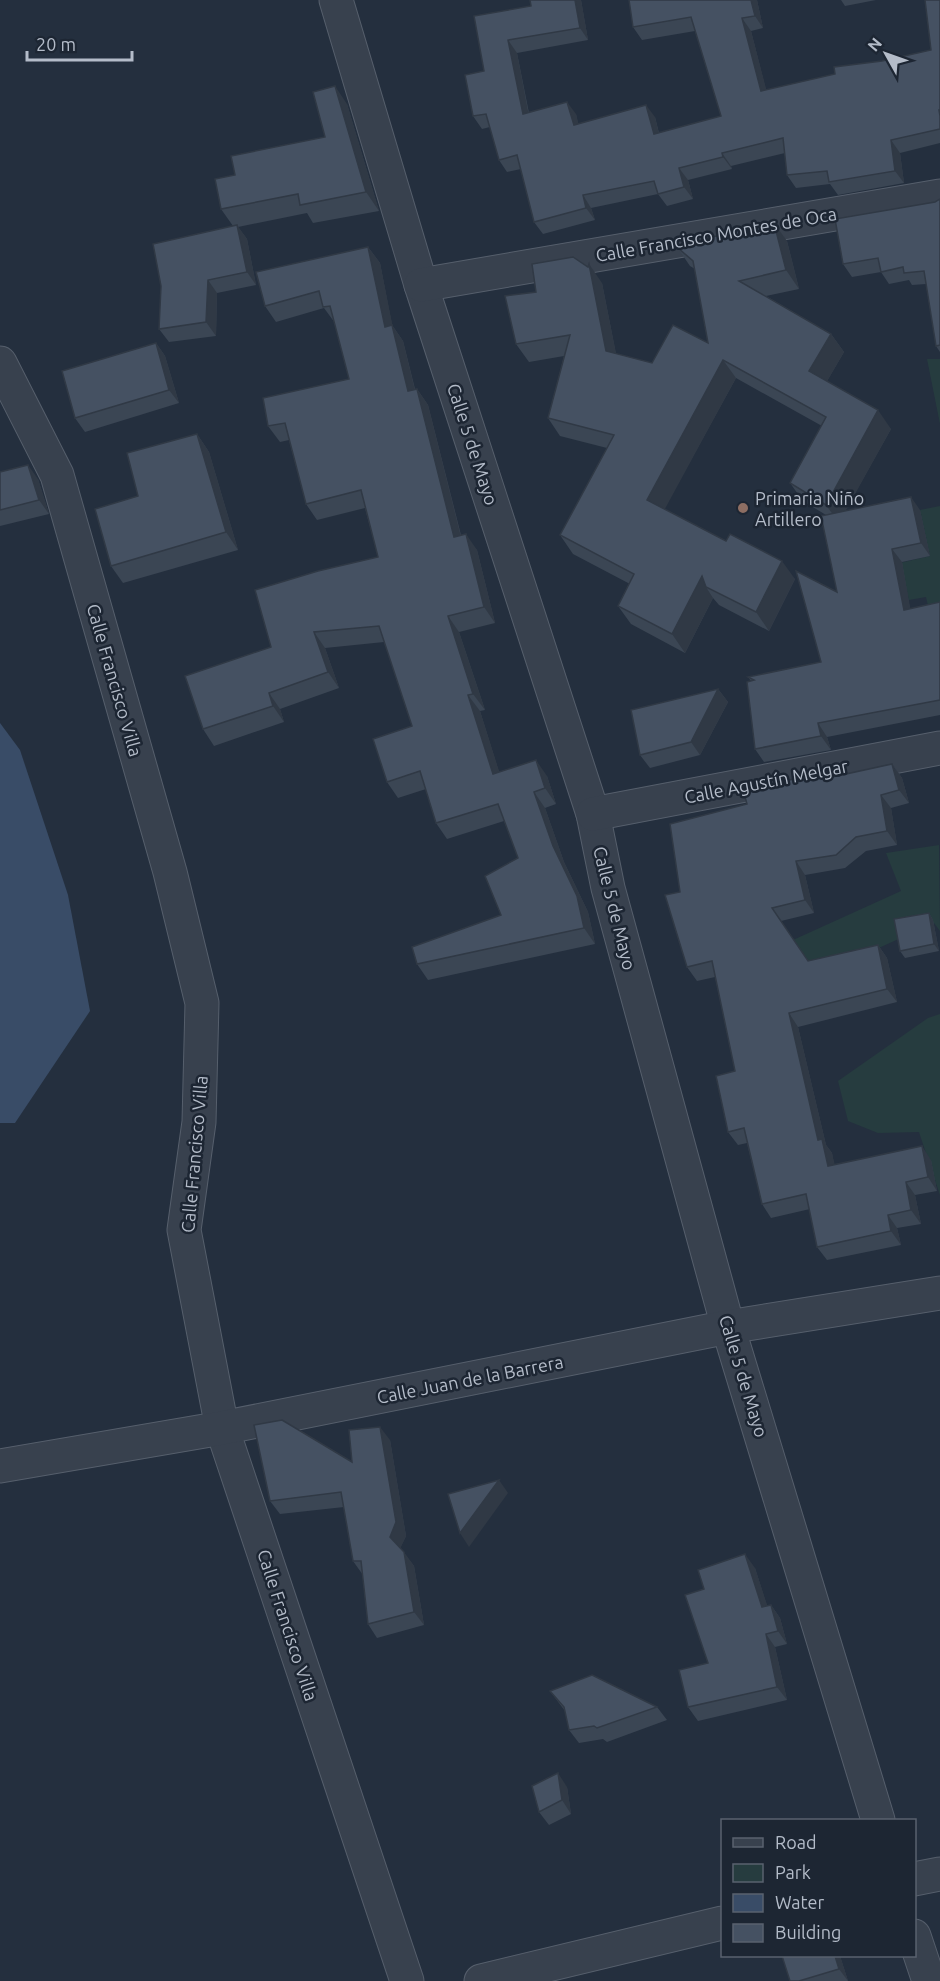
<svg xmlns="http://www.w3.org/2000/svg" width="940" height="1981" viewBox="0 0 940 1981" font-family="Ubuntu,sans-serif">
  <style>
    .green { fill: #263c3f }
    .water { fill: #394c67 }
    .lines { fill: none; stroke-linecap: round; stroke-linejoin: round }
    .minor-casing { stroke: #565f6c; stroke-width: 35 }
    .minor { stroke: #38414e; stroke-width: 33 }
    .wall { fill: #3b4654 }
    .shaded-wall { fill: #303945 }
    .building { fill: #455162; stroke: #303945; stroke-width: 1.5 }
    .education-dot { fill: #8d6e63; stroke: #1d2633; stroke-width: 2 }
    .labels { text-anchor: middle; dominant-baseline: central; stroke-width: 5; stroke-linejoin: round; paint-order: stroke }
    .street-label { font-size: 18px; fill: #b4bcc9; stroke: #1d2633 }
    .poi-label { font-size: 18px; fill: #b4bcc9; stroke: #1d2633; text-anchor: start }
  </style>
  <rect width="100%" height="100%" fill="#242f3e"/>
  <!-- green -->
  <g class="green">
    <polygon points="927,359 940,359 940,424"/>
    <polygon points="940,506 940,617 931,619 926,597 909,600 900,563 930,556 920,510"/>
    <polygon points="939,845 940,931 934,923 819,975 793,940 901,891 886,853"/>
    <polygon points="940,1014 940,1195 919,1132 878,1133 848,1121 838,1081 928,1018"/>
  </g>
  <!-- water -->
  <polygon class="water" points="0,723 20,750 68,895 90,1011 15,1123 0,1123"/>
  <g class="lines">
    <!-- minor casing -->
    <g class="minor-casing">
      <g id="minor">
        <polyline points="336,0 421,285 593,814 608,888 728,1327 878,1820"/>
        <polyline points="421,285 940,196"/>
        <polyline points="0,363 57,475 170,872 202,1003 199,1122 184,1230 222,1428 407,1981"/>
        <polyline points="593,814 940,748"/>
        <polyline points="0,1466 222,1428 728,1327 940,1293"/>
        <polyline points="914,1879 940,1874"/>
        <polyline points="914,1936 929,1981"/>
        <polyline points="481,1981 722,1923"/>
      </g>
    </g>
    <!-- minor -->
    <use href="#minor" class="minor"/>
  </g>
  <!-- wall -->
  <g class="wall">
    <polygon points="581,0 588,40 517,53 529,113 576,114 578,124 655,117 659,133 721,116 695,31 642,40 633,27 757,0 763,28 751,31 766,90 835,74 882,61 931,50 940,0 940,143 900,153 904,183 838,195 830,184 796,188 787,175 785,153 731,166 732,169 688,180 693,199 667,206 658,194 591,208 595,220 543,234 534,222 521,169 507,172 499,160 490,127 482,129 473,116 484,71 474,16"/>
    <polygon points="841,0 876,0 845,6"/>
    <polygon points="347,104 379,211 313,223 307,213 238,227 247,239 256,285 217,293 216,336 169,342 159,329 233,226 221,209 235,175 325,137"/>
    <polygon points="940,199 940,352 936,346 926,284 912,285 909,280 889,284 881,272 852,277 843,264"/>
    <polygon points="787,241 799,289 766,296 831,334 844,352 827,381 891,429 845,511 920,510 930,556 902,562 910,609 940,602 940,715 827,737 831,750 764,762 755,749 751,681 748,677 821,662 837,592 826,515 803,501 790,483 822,426 736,378 664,509 795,579 769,631 719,605 713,598 685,653 631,624 618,606 630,584 573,554 560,535 607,448 560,436 548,418 564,356 529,362 516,344 602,283 616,354 652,363 708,343 695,269 690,266 677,247"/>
    <polygon points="368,247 380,263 392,325 403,341 415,389 417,389 428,405 461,535 477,550 495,623 459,632 485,710 480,711 499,772 547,776 556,804 545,808 564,862 588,912 595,944 428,980 417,964 501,915 518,858 504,821 447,839 436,823 426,789 398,798 387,782 412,726 384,642 325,648 339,688 280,709 284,722 214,746 203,729 271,647 378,557 365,508 317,520 306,504 289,440 280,442 268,426 349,379 335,323 324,308 276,322 265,306"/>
    <polygon points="156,343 165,356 179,403 85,432 75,418"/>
    <polygon points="197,434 209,452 238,550 123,583 111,566 138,496"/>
    <polygon points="0,472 38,479 49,514 0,526"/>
    <polygon points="718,689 728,702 700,755 650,768 640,755"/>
    <polygon points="892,764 902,778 909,803 891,808 897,845 866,851 845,868 805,875 814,913 781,921 808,961 878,945 887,958 897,1002 798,1027 826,1145 832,1153 834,1164 931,1160 937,1191 915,1195 921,1224 897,1228 901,1245 827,1260 817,1247 810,1209 771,1218 762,1204 747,1143 738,1145 728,1132 735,1071 715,977 697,981 687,967 680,892 747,804 834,776"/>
    <polygon points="929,913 933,920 939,951 905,958 900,951"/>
    <polygon points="390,1440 406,1536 400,1548 414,1566 424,1625 377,1638 368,1624 363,1575 353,1561 344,1507 280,1514 270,1501 352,1462"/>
    <polygon points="755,1568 767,1606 771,1605 780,1618 787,1644 775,1647 787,1700 698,1721 688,1707 708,1663 704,1589"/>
    <polygon points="550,1691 657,1707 667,1720 607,1742 603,1739 579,1743 569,1730 565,1711"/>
    <polygon points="567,1787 571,1814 549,1825 539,1812"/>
    <polygon points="840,1956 848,1981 790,1981"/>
  </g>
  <!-- shaded-wall -->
  <g class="shaded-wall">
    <polygon points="575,0 581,0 588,40 580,28"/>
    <polygon points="751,0 757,0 763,28 755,16"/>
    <polygon points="742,18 751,31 770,104 761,91"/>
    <polygon points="508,40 517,53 531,127 523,114"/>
    <polygon points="335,86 347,104 379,211 366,192"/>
    <polygon points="567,102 576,114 582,138 574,125"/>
    <polygon points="646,105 655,117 662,147 654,134"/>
    <polygon points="891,140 900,153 904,183 895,171"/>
    <polygon points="722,153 731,166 732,169 723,157"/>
    <polygon points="679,168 688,180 693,199 684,187"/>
    <polygon points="583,195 591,208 595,220 586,208"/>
    <polygon points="774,223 787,241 799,289 786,270"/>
    <polygon points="237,225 247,239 256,285 247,272"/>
    <polygon points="368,247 380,263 396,343 385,327"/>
    <polygon points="589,264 602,283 619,369 606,351"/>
    <polygon points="208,280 217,293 216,336 206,322"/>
    <polygon points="392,325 403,341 419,407 408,391"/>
    <polygon points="831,334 844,352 822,390 809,371"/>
    <polygon points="156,343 165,356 179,403 169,390"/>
    <polygon points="723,360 736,378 660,518 647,500"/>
    <polygon points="417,389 428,405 465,553 454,537"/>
    <polygon points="878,410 891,429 839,523 826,505"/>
    <polygon points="197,434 209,452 238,550 226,532"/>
    <polygon points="28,465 38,479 49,514 39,500"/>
    <polygon points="911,497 920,510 930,556 921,543"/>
    <polygon points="466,534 477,550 495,623 484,607"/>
    <polygon points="892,549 902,562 913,623 904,610"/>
    <polygon points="782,561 795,579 769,631 756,612"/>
    <polygon points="702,576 706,587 713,598 685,653 672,634"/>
    <polygon points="448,616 459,632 485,710 473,694"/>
    <polygon points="314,632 325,648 339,688 328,672"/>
    <polygon points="718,689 728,702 700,755 691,742"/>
    <polygon points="269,693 280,709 284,722 273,706"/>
    <polygon points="468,695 480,711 505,790 493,774"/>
    <polygon points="818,723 827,737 831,750 821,736"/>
    <polygon points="536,760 547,776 556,804 545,788"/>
    <polygon points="892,764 902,778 909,803 899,790"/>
    <polygon points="534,792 545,808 564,862 588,912 595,944 584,928 553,846"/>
    <polygon points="881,795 891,808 897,845 887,831"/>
    <polygon points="796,861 805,875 814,913 805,900"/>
    <polygon points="929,913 933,920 939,951 934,944"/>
    <polygon points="878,945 887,958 897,1002 887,989"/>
    <polygon points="789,1013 798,1027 826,1145 832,1153 838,1179 828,1166 818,1140"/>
    <polygon points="922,1146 931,1160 937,1191 928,1177"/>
    <polygon points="906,1182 915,1195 921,1224 911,1210"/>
    <polygon points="888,1215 897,1228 901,1245 891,1231"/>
    <polygon points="380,1427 390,1440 406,1536 399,1551 390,1537"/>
    <polygon points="499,1480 508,1493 469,1547 460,1533"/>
    <polygon points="404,1552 414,1566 424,1625 414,1612"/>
    <polygon points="745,1554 755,1568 772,1620 762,1607"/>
    <polygon points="771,1605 780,1618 787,1644 778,1631"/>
    <polygon points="766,1634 775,1647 787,1700 777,1687"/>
    <polygon points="558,1773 567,1787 571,1814 562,1800"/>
    <polygon points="835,1956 840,1956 848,1981 839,1969"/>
  </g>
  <!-- building -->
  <g class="building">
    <polygon points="530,0 575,0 580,28 508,40 523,114 567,102 574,125 646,105 654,134 721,116 691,17 633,27 629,0 751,0 755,16 742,18 761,91 835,74 834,67 882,61 931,50 925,0 940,0 940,110 939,110 940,116 940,129 891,140 895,171 829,182 827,171 787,175 783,138 722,153 723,157 679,168 684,187 658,194 654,181 583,195 586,208 534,222 517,155 499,160 486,114 473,116 465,75 484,71 474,16 531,6"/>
    <polygon points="335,86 366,192 300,205 298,194 221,209 215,179 235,175 231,156 325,137 313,92"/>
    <polygon points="940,199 940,345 936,346 924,271 904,273 903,267 881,272 878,258 843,264 835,219 935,202"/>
    <polygon points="774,223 786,270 739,281 831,334 809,371 878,410 826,505 790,483 826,417 723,360 647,500 726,541 730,534 782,561 756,612 706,587 702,576 672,634 618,606 634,574 560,535 614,435 548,418 570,335 516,344 505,296 536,292 532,264 573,257 588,267 589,264 606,351 652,363 673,325 708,343 693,261 677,247 745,228"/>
    <polygon points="237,225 247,272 208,280 206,322 159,329 161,286 153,244"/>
    <polygon points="368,247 385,327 392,325 408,391 417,389 454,537 466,534 484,607 448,616 473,694 468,695 493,774 536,760 545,788 534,792 553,846 577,896 584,928 417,964 412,947 501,915 485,876 518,858 498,804 436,823 420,771 387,782 373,739 412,726 379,626 314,632 328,672 269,693 273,706 203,729 185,676 271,647 255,590 318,571 378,557 361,490 306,504 285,423 268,426 263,398 349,379 330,306 323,307 319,291 265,306 256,272"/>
    <polygon points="156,343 169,390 75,418 62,371"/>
    <polygon points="197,434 226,532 111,566 95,509 138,496 127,453"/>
    <polygon points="28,465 39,500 0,510 0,472"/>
    <polygon points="911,497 921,543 892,549 904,610 940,602 940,700 818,723 821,736 755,749 747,682 754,680 748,677 821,662 796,571 837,592 821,516"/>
    <polygon points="718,689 691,742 640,755 631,710"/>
    <polygon points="892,764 899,790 881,795 887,831 856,837 836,855 796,861 805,900 772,908 808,961 878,945 887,989 789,1013 818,1140 822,1139 828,1166 922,1146 928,1177 906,1182 911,1210 888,1215 891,1231 817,1247 806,1194 762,1204 744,1128 728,1132 716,1076 735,1071 712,961 687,967 665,895 680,892 670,824 747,804 743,789 831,772 832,777"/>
    <polygon points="929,913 934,944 900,951 894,919"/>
    <polygon points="282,1420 352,1462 349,1430 380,1427 396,1522 390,1537 404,1552 414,1612 368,1624 361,1561 353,1561 341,1492 270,1501 254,1425"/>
    <polygon points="499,1480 460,1533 448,1494"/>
    <polygon points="745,1554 762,1607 771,1605 778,1631 766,1634 777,1687 688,1707 679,1670 708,1663 685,1595 704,1589 698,1570"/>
    <polygon points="592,1675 657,1707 597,1728 594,1726 569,1730 564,1707 550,1691"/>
    <polygon points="558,1773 562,1800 539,1812 532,1786"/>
    <polygon points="782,1956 835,1956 839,1969 799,1981 790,1981"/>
  </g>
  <!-- markers -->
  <circle class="education-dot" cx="743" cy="508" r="6"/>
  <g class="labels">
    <!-- street labels -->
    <g class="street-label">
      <text transform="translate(716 234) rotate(-10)">Calle Francisco Montes de Oca</text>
      <text transform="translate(473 444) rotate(72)">Calle 5 de Mayo</text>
      <text transform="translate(115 680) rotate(74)">Calle Francisco Villa</text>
      <text transform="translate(766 781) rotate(-11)">Calle Agustín Melgar</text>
      <text transform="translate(615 908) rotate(76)">Calle 5 de Mayo</text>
      <text transform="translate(194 1154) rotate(-85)">Calle Francisco Villa</text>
      <text transform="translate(744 1376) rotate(73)">Calle 5 de Mayo</text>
      <text transform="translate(470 1379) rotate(-11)">Calle Juan de la Barrera</text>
      <text transform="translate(288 1625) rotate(72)">Calle Francisco Villa</text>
    </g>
    <!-- poi labels -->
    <g class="poi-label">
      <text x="755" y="498">Primaria Niño<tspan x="755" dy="21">Artillero</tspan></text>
    </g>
  </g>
  <!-- legend -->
  <rect x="721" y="1819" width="195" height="138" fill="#1d2633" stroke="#59626f" stroke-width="1.5"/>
  <rect x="733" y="1838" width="30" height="9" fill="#38414e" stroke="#59626f" stroke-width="1.5"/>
  <text x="775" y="1849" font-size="18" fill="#b4bcc9">Road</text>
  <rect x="733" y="1864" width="30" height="18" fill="#263c3f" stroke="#59626f" stroke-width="1.5"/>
  <text x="775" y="1879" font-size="18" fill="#b4bcc9">Park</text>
  <rect x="733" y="1894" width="30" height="18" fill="#394c67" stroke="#59626f" stroke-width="1.5"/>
  <text x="775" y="1909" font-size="18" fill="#b4bcc9">Water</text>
  <rect x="733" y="1924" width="30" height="18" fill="#455162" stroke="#59626f" stroke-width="1.5"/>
  <text x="775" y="1939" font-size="18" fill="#b4bcc9">Building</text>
  <!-- north arrow -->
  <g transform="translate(886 54) rotate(310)" stroke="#1d2633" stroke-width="4.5" paint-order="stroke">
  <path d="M0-4.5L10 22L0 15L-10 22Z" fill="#b4bcc9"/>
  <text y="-9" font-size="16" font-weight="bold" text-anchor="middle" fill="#b4bcc9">N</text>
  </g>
  <!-- scale -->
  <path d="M27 51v9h105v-9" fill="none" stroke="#b4bcc9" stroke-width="3"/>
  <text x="36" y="51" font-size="18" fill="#b4bcc9" stroke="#1d2633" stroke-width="4.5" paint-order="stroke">20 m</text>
</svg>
